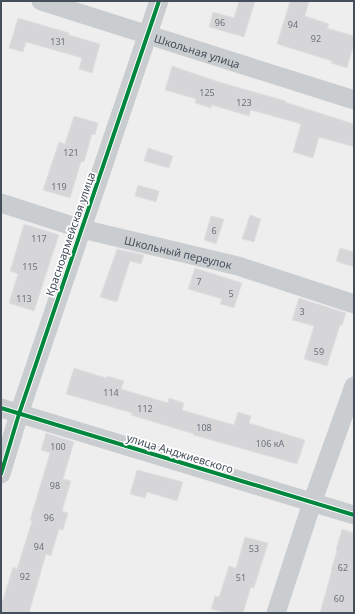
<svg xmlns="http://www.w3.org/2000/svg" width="355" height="614" viewBox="0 0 355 614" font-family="'Noto Sans',sans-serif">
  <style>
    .building { fill: #d6d6d8; stroke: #e0e0e1 }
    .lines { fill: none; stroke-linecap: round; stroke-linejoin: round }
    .minor { stroke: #cacdcf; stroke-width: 19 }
    .cycleway-casing { stroke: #fff; stroke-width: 6 }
    .cycleway { stroke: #00873e; stroke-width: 4 }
    .labels { text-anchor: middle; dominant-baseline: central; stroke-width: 3.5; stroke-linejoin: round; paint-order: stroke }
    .number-label { font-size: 9px; fill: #6b727c }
    .street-label { font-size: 11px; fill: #454f5b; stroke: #fff }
  </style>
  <rect width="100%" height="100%" fill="#efeeee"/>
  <!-- building -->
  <g class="building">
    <polygon points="239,1 255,1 244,37 209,27 213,12 234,18"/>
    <polygon points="290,1 309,1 305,16 329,24 327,28 354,36 354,44 347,68 331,63 332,61 277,44"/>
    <polygon points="18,18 69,33 69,35 100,44 92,73 79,69 82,58 26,42 23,52 9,48"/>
    <polygon points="172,66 219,82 286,101 285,102 354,124 354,147 319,137 313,158 293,152 301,124 251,110 249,116 212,105 211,108 195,103 196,99 165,90"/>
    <polygon points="74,116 98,123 95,135 92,134 84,162 81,162 70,198 43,190 59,142 65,144"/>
    <polygon points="148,148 173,156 169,168 144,161"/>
    <polygon points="138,185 159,191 156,202 135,196"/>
    <polygon points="250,215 261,219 254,242 242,239"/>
    <polygon points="211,216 224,219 216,244 204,240"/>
    <polygon points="24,224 59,235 34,311 9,303 18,274 10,271"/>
    <polygon points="340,248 354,252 354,267 336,261"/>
    <polygon points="117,249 144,255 141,264 130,261 117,302 100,297"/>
    <polygon points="195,268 242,283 234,308 220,304 222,299 188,289"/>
    <polygon points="299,298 346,313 342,325 340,325 327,366 304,359 314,326 292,320"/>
    <polygon points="74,368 106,378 107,376 124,381 121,389 168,403 169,398 184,403 182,410 234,425 238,412 251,416 249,423 305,440 297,464 193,435 194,434 131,415 132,413 66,394"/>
    <polygon points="46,433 74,442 63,479 71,481 62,511 68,513 63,530 59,529 51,556 46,554 29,613 1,613 1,599 3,600 13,567 17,569 32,521 30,520 50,453 41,450"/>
    <polygon points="137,470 183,482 177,501 147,492 145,498 130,494"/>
    <polygon points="342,529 354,533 354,613 320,613 332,570 331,570 337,551 336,550"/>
    <polygon points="245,537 268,543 254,588 251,587 243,613 225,613 211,609 215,596 219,597 229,566 236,568"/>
  </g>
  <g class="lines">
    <!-- minor -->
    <g class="minor">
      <path id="s1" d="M41,1l313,99"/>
      <path id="s2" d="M1,203l81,26 156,37 116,38"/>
      <polyline points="1,408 354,515"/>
      <polyline points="1,474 19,414 159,1"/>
      <polyline points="276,613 312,503 354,386"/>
    </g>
    <!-- cycleway casing -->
    <g class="cycleway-casing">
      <g id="cycleway">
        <polyline points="1,408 354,515"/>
        <polyline points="1,474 19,414 159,1"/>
      </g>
    </g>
    <!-- cycleway -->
    <use href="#cycleway" class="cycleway"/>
  </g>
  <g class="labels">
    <!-- number labels -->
    <g class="number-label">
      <text x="220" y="22">96</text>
      <text x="293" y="24">94</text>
      <text x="316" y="38">92</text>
      <text x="58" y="41">131</text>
      <text x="207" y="92">125</text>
      <text x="244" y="102">123</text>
      <text x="71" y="152">121</text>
      <text x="59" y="186">119</text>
      <text x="214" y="230">6</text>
      <text x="39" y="238">117</text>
      <text x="30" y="266">115</text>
      <text x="199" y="281">7</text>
      <text x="231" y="293">5</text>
      <text x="24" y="298">113</text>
      <text x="302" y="311">3</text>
      <text x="319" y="351">59</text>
      <text x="111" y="392">114</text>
      <text x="145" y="408">112</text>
      <text x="204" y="427">108</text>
      <text x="270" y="443">106 кА</text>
      <text x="58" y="446">100</text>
      <text x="55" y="485">98</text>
      <text x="49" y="517">96</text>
      <text x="39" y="546">94</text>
      <text x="254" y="548">53</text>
      <text x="343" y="567">62</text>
      <text x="25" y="576">92</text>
      <text x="241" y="577">51</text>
      <text x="339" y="598">60</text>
    </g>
    <!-- street labels -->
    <g class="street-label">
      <text stroke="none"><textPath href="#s1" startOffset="164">Школьная улица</textPath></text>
      <text transform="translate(70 234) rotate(-71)">Красноармейская улица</text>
      <text stroke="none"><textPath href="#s2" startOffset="184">Школьный переулок</textPath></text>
      <text transform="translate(180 453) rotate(17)">улица Анджиевского</text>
    </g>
  </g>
  <!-- border -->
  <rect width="355" height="614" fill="none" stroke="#454f5b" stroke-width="4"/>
</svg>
